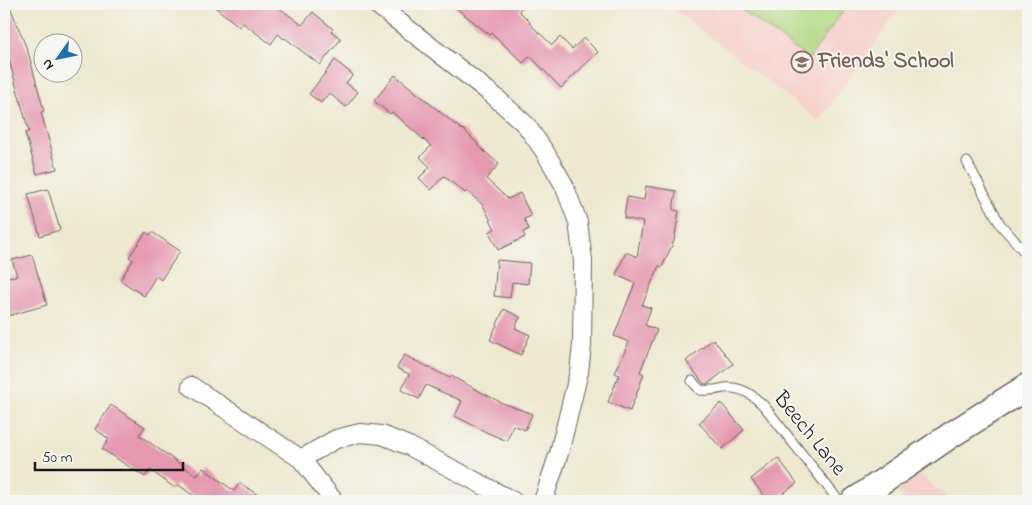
<svg xmlns="http://www.w3.org/2000/svg" width="1032" height="505" viewBox="0 0 1032 505" font-family="'Indie Flower',sans-serif">
  <style>
    .built { fill: #f7d0cc }
    .green { fill: #b0d781; stroke: #667a4e }
    .building { fill: #e698b1 }
    .lines { fill: none; stroke-linecap: round; stroke-linejoin: round }
    .lane-casing { stroke: #66635b; stroke-width: 11 }
    .street-casing { stroke: #66635b; stroke-width: 20 }
    .secondary-casing { stroke: #66635b; stroke-width: 28 }
    .lane { stroke: #fff; stroke-width: 9 }
    .street { stroke: #fff; stroke-width: 18 }
    .secondary { stroke: #fff; stroke-width: 25 }
    .labels { text-anchor: middle; dominant-baseline: central; stroke-width: 4; stroke-linejoin: round; paint-order: stroke }
    .education-label { font-size: 22px; font-weight: bold; fill: #785e54; stroke: #f6f6f2; text-anchor: start }
    .street-label { font-size: 22px; fill: #1c1c1c; stroke: #f6f6f2 }
  </style>
  <rect width="100%" height="100%" fill="#f6f6f2"/>
  <filter id="ink" filterUnits="userSpaceOnUse"><feTurbulence type="fractalNoise" baseFrequency=".02" numOctaves="2"/><feDisplacementMap in="SourceGraphic" scale="10" xChannelSelector="R" yChannelSelector="G"/><feConvolveMatrix kernelMatrix="1 2 1 2 8 2 1 2 1" color-interpolation-filters="sRGB"/></filter>
  <filter id="wash" filterUnits="userSpaceOnUse"><feTurbulence type="fractalNoise" baseFrequency=".0096" numOctaves="4" result="noise"/><feDisplacementMap in="SourceGraphic" scale="20" xChannelSelector="R" yChannelSelector="G"/><feGaussianBlur stdDeviation="1.12" result="paint"/><feColorMatrix in="noise" values="0 0 0 0 0 0 0 0 0 0 0 0 0 0 0 0 0 1.4 0 .05"/><feComposite in="paint" operator="in"/></filter>
  <g filter="url(#wash)">
    <rect width="100%" height="100%" fill="#eee8d0"/>
    <!-- built -->
    <g class="built">
      <polygon points="667,4 903,4 819,121"/>
      <polygon points="921,475 951,501 907,501 897,491"/>
    </g>
    <!-- green -->
    <polygon class="green" points="733,4 848,4 809,59"/>
    <g id="blocks">
      <!-- building -->
      <g class="building">
        <polygon points="4,4 9,4 28,52 44,111 41,112 57,169 37,174 25,133 29,132 9,60 4,62"/>
        <polygon points="211,4 274,4 302,25 313,12 333,29 331,31 341,39 320,65 285,38 284,39 278,34 271,44 243,23 240,27"/>
        <polygon points="451,4 525,4 519,11 530,22 529,23 552,45 560,37 572,49 584,38 598,52 561,88 530,56 523,63 492,33 490,35"/>
        <polygon points="335,60 353,75 346,83 358,92 346,107 329,93 321,103 309,94"/>
        <polygon points="395,75 462,130 463,129 478,144 477,145 499,164 486,179 508,199 520,193 531,216 524,219 529,229 523,232 525,237 498,250 489,232 495,229 483,205 467,191 465,193 444,176 431,190 419,178 430,167 420,157 431,146 392,112 390,114 374,101"/>
        <polygon points="646,186 676,191 673,210 679,211 674,241 662,267 659,266 642,305 651,308 645,325 657,330 640,372 644,374 630,411 608,402 619,375 615,373 629,342 614,336 635,283 616,275 626,252 637,257 643,222 624,218 627,197 644,200"/>
        <polygon points="48,189 60,230 40,236 28,194"/>
        <polygon points="146,232 150,235 152,232 180,251 161,280 156,276 144,296 120,280 133,260 129,257"/>
        <polygon points="32,255 47,305 4,317 4,277 17,276 12,260"/>
        <polygon points="497,260 530,263 528,284 512,282 510,298 494,296"/>
        <polygon points="504,309 520,317 515,328 530,335 521,355 490,340"/>
        <polygon points="713,339 733,364 708,384 704,384 686,361"/>
        <polygon points="404,355 450,378 451,376 500,402 532,414 525,430 513,425 507,441 488,433 455,416 462,401 426,385 419,399 401,390 409,374 397,368"/>
        <polygon points="721,403 744,430 722,449 699,423"/>
        <polygon points="111,405 145,427 139,435 197,476 203,468 234,491 240,483 267,501 201,501 177,484 175,488 150,470 145,477 102,449 109,439 95,429"/>
        <polygon points="778,458 797,483 773,501 768,501 751,479"/>
      </g>
    </g>
  </g>
  <g filter="url(#ink)">
    <use href="#blocks" fill-opacity="0" stroke="#66635b" stroke-width="1"/>
    <g class="lines">
      <!-- lane casing -->
      <g class="lane-casing">
        <g id="lane">
          <polyline points="967,162 1000,224 1028,256"/>
          <path d="M692,381l8,9c9,1 16,0 24,-2 17,-2 29,7 40,18l75,95"/>
        </g>
      </g>
      <!-- street casing -->
      <g class="street-casing">
        <g id="street">
          <polyline points="376,4 493,95 526,125 545,152 564,185 578,222 583,261 582,345 579,372 559,453 543,501"/>
          <polyline points="191,386 301,459 334,501"/>
          <polyline points="301,459 336,439 360,433 382,435 409,446 513,501"/>
        </g>
      </g>
      <!-- secondary casing -->
      <g class="secondary-casing">
        <polyline id="secondary" points="854,501 951,435 1028,386"/>
      </g>
      <!-- lane -->
      <use href="#lane" class="lane"/>
      <!-- street -->
      <use href="#street" class="street"/>
      <!-- secondary -->
      <use href="#secondary" class="secondary"/>
    </g>
  </g>
  <!-- icons -->
  <defs>
    <g id="school-ring" transform="scale(1.125)"><circle r="9.5" fill="#f6f6f2" stroke="#8d6e63" stroke-width="1.5"/><path d="M0-5L7-2L0 1L-7-2ZM-4 1L0 2.5L4 1V4Q0 6-4 4Z" fill="#8d6e63"/></g>
  </defs>
  <g fill-rule="evenodd">
    <use href="#school-ring" x="802" y="62"/>
  </g>
  <g class="labels">
    <!-- education labels -->
    <g class="education-label">
      <text x="818" y="62">Friends' School</text>
    </g>
    <!-- street labels -->
    <g class="street-label">
      <text transform="translate(809 434) rotate(51)">Beech Lane</text>
    </g>
  </g>
  <!-- margin -->
  <rect width="1032" height="505" fill="none" stroke="#f6f6f2" stroke-width="20"/>
  <!-- north arrow -->
  <g transform="translate(58 58) rotate(237)"><circle r="24" fill="#f6f6f2" stroke="#9f9f9c"/>
  <path d="M0-4L9 19L0 12L-9 19Z" fill="#1f6fb2"/>
  <text y="-8" font-size="14" font-weight="bold" text-anchor="middle" fill="#1c1c1c">N</text>
  </g>
  <!-- scale -->
  <path d="M35 462v8h148v-8" fill="none" stroke="#1c1c1c" stroke-width="2.5"/>
  <text x="42" y="462" font-size="15" fill="#1c1c1c" stroke="#f6f6f2" stroke-width="4" paint-order="stroke">50 m</text>
</svg>
